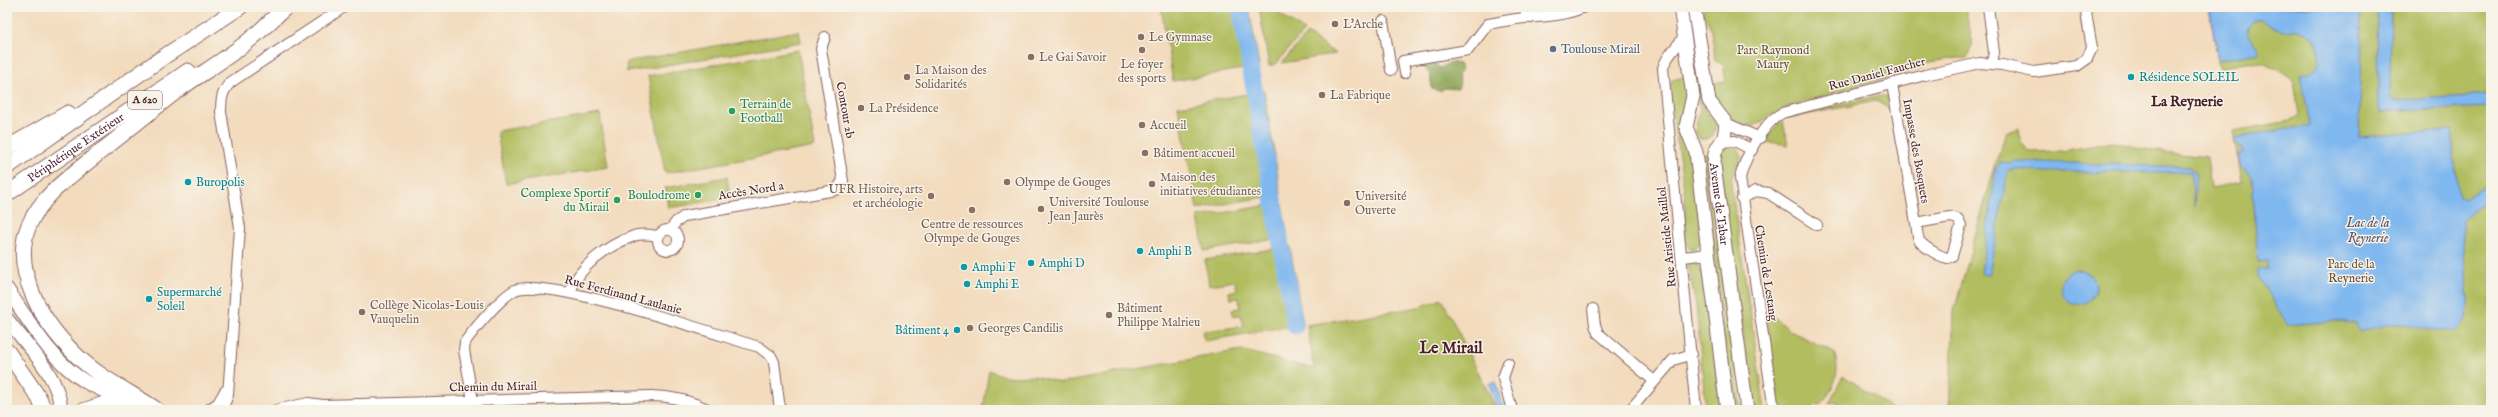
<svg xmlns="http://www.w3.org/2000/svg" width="2498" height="417" viewBox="0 0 2498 417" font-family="'IM FELL English',serif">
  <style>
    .green { fill: #b1bd5f; stroke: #7e6e45 }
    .forest { fill: #8ca456; stroke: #6b6240 }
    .water { fill: #7fb7ef; stroke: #646b8d }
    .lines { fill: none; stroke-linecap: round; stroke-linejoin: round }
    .river { stroke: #7fb7ef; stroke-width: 17 }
    .minor-casing { stroke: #85615e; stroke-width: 12 }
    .major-casing { stroke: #85615e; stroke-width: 15 }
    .highway-casing { stroke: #85615e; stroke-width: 17 }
    .minor { stroke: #fff; stroke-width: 10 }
    .major { stroke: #fff; stroke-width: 13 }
    .highway { stroke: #fff; stroke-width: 15 }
    .education-dot { fill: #8d6e63; stroke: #f7f3e8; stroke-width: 1.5 }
    .service-dot { fill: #5c6f8a; stroke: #f7f3e8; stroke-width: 1.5 }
    .culture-dot { fill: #0f9aa8; stroke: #f7f3e8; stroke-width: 1.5 }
    .leisure-dot { fill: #2e9e5b; stroke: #f7f3e8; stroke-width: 1.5 }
    .labels { text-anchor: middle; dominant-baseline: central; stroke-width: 3; stroke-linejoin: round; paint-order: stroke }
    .shield { fill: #f7f3e8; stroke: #7e5f64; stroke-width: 1 }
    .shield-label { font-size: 11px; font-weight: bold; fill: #4a1f2b }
    .education-label { font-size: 12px; fill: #785e54; stroke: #f7f3e8; text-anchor: start }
    .service-label { font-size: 12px; fill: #4e5e75; stroke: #f7f3e8; text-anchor: start }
    .park-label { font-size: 12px; fill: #694e3b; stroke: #f7f3e8 }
    .street-label { font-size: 12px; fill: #4a1f2b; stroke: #f7f3e8 }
    .culture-label { font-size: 12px; fill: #0d838f; stroke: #f7f3e8; text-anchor: start }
    .leisure-label { font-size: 12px; fill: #27864d; stroke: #f7f3e8; text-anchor: end }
    .water-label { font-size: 13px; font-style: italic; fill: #5a4d66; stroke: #f7f3e8 }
    .quarter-label { font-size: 14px; font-weight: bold; fill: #4a1f2b; stroke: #f7f3e8 }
    .district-label { font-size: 16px; font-weight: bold; fill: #4a1f2b; stroke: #f7f3e8 }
  </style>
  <rect width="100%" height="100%" fill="#f7f3e8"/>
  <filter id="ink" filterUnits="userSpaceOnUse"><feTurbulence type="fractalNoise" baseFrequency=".025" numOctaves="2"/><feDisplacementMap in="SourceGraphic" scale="8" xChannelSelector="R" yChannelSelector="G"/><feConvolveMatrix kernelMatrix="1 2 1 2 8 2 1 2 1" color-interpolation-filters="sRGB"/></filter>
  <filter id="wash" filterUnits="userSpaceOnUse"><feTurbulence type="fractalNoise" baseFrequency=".012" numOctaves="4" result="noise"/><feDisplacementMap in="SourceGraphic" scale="16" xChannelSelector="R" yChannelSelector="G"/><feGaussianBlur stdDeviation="0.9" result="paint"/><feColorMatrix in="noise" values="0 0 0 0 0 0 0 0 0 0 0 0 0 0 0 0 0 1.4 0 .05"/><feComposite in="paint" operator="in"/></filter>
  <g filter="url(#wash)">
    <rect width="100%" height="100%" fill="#f3dbbd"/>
    <!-- green -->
    <g class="green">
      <polygon points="1161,7 1249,7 1259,66 1173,81"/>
      <polygon points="1259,7 1270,7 1304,31 1276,64 1269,66"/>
      <polygon points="1684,7 1689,7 1703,104 1706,112 1716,124 1714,135 1706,139 1700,139 1695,130 1700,109"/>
      <path d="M1703,7h262l8,37 -6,13 -39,5 -8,6 -136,40 -30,18c-25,-4 -40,-17 -41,-43l13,-2 -3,-18 -8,-2 -3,-31 -8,-15z"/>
      <path d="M2209,7h282v403h-542l5,-99 42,-149 10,-29 13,-5 2,14 8,10 33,-1 51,-9 42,9 52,6 4,31 31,-6 -9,-51 57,-10 9,-6 -5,-34c-32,-24 -39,-20 -75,-13z"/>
      <polygon points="799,31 801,42 627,72 626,62"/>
      <polygon points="1307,34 1336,54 1282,63"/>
      <polygon points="798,50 815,147 665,173 648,76"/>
      <polygon points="1684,77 1687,95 1679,129 1681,138 1691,153 1702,241 1694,249 1689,248 1685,239 1685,196 1669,90 1672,80"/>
      <polygon points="1264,91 1281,194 1197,209 1178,106"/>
      <polygon points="1880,95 1888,97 1893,110 1876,101 1788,118 1787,117"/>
      <polygon points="600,114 608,167 506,184 497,131"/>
      <polygon points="1783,121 1788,145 1770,142 1763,144 1778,124"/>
      <path d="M1734,144c15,15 2,19 -2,34 -2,7 1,19 2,26l31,206h-11l-36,-248 6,-17z"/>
      <polygon points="1702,154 1709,154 1741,410 1730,410 1714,251"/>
      <polygon points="727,177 730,198 668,208 665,188"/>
      <polygon points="1282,203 1288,237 1204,251 1198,217"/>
      <polygon points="1290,246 1303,324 1205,341 1202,333 1204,331 1244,326 1241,315 1233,316 1232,309 1240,308 1239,298 1230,299 1229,292 1237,290 1235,281 1209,285 1205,260"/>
      <polygon points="1693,262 1697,263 1707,286 1720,410 1706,410 1696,306 1688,264"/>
      <polygon points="1442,299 1497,410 983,410 989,370 1006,377 1035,376 1061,383 1241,350 1314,369 1307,325 1419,307"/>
      <path d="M1766,317h8l18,15 42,20c7,22 1,33 -12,52l-9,2 1,4h-34z"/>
      <polygon points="1843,376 1847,378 1894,410 1839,410 1837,401 1829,403"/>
    </g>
    <!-- forest -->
    <polygon class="forest" points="1431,60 1440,68 1451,62 1459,64 1462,70 1458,75 1460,82 1458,89 1445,88 1440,91 1432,89 1430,73 1423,67 1423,61"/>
    <!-- water -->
    <g class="water">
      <path d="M2209,7h151l2,48 -3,82 92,-7 8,66 5,3 27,-18v14l-28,25 3,75h2c3,56 -34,31 -69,29 -13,0 -27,5 -40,8l-4,-9 -18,-2 -50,4 -29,-48v-8h10v-8l-10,1 -6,-83 -4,-7 -8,-6 -2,-12 6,-1 -1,-5h-3l-5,-10 75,-13 -9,-51 8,-1 8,-7c5,-15 1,-32 -17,-36 -7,-1 -14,2 -21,0 -8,-2 -14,-11 -22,-10 -6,1 -8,5 -10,11 1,10 12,12 13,22l-42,7z"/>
      <polygon points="2377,7 2391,7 2390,97 2394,100 2491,95 2491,107 2380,112 2378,109"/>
      <polygon points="2015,161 2189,167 2196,173 2194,206 2191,172 2039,172 2017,169 2008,170 1989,275 1981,274 1996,168 2000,163 2011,164"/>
      <circle cx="2078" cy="287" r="17"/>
      <polygon points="1495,381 1504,410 1498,410 1489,384"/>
    </g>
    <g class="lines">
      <!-- river -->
      <polyline class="river" points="1240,7 1295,326"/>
    </g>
  </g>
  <g filter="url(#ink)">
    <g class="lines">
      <!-- minor casing -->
      <g class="minor-casing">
        <g id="minor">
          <polyline points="1525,7 1526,14 1531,18"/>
          <polyline points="1988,7 1994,52 1992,64"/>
          <polyline points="1383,21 1391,70"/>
          <path d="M1684,36c-7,12 -17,18 -21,32l33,342"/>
          <path d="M1405,73l-2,-12 65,-11 20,-26c12,-2 25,-5 37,-6 20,-2 40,-2 59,-11"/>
          <path d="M1892,84l24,139c1,6 1,14 4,19 6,6 20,15 28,16l4,-2 9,-31 -3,-6 -8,-2 -34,6"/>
          <polyline points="1726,123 1760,138"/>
          <polyline points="1721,142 1735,141 1752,150"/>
          <polyline points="1742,199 1755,191 1768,193 1817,225"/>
          <circle cx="668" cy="240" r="10"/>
          <polyline points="670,230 676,222 685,216 836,190 843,181 821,49 825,37"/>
          <polyline points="1683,257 1709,254"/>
          <path d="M570,292c9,-26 38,-47 64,-56 7,-3 17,-1 24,0"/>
          <polyline points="1593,309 1595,325 1598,333 1654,381"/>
          <polyline points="1508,363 1503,378 1512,410"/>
          <path d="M473,401l-9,-51 1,-8c10,-14 36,-45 50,-52 30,-14 203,45 244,57l12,9 3,6 6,48"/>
          <polyline points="208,410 218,403 225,391"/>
          <path d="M222,410l6,-15 12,-167 -19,-116c0,-13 1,-21 10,-30l113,-75"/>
          <path d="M276,410l32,-7 15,2 328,-9c21,0 40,5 59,14"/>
          <polyline points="1630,410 1673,360 1692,354"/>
          <path d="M1774,410l-34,-232c5,-21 23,-55 42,-65l143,-38 55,-12 22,2 32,7 43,-6 10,-7 5,-11 -7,-41"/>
        </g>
      </g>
      <!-- major casing -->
      <g class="major-casing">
        <g id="major">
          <polyline points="1680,7 1693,96 1686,127 1696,152 1727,410"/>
          <path id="s1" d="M1694,7l15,94 17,22 -2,15c-8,10 -10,14 -10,27l33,245"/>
          <path d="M7,289c23,33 44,72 79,93 18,10 38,17 57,25"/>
          <path d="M7,319c20,27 52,56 54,91"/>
          <polyline points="83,410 104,403 127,405"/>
        </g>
      </g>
      <!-- highway casing -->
      <g class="highway-casing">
        <g id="highway">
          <polyline points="7,148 68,113"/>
          <polyline points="7,167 162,58 240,7"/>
          <path id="s2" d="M7,194l181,-123"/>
          <polyline points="7,351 39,398 44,410"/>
          <path d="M157,410c-27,-18 -59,-33 -82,-56 -32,-31 -65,-84 -46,-129 14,-32 46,-52 71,-73 26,-20 52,-42 78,-62 20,-14 41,-27 60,-41 17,-12 32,-28 48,-42"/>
        </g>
      </g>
      <!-- minor -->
      <use href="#minor" class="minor"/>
      <!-- major -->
      <use href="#major" class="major"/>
      <!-- highway -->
      <use href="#highway" class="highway"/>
    </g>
  </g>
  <!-- markers -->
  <g class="education-dot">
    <circle cx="1335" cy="24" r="4"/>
    <circle cx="1141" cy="37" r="4"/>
    <circle cx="1142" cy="50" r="4"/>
    <circle cx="1031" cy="57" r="4"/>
    <circle cx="907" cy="77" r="4"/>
    <circle cx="1322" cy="95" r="4"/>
    <circle cx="861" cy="108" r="4"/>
    <circle cx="1142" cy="125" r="4"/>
    <circle cx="1145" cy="153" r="4"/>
    <circle cx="1007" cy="182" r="4"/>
    <circle cx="1152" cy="184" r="4"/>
    <circle cx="931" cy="196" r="4"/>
    <circle cx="1347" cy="203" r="4"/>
    <circle cx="1041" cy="209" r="4"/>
    <circle cx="972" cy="210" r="4"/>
    <circle cx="362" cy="312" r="4"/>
    <circle cx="1109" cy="315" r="4"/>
    <circle cx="970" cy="328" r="4"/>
  </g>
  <circle class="service-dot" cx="1553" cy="49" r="4"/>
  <g class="culture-dot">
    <circle cx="2131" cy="77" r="4"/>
    <circle cx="188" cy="182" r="4"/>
    <circle cx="1140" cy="251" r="4"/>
    <circle cx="1031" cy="263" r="4"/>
    <circle cx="964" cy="267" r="4"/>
    <circle cx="967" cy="284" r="4"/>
    <circle cx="149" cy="299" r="4"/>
    <circle cx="957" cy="330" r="4"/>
  </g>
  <g class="leisure-dot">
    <circle cx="732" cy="111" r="4"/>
    <circle cx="698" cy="195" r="4"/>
    <circle cx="617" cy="200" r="4"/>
  </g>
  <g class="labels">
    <!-- shield labels -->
    <rect class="shield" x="128" y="91" width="34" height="18" rx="3"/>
    <g class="shield-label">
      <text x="145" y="100">A 620</text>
    </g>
    <!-- education labels -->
    <g class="education-label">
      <text x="1343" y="24">L'Arche</text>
      <text x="1149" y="37">Le Gymnase</text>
      <text x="1039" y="57">Le Gai Savoir</text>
      <text x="1142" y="64" text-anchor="middle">Le foyer<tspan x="1142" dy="14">des sports</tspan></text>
      <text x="915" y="70">La Maison des<tspan x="915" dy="14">Solidarités</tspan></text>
      <text x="1330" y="95">La Fabrique</text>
      <text x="869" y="108">La Présidence</text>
      <text x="1150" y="125">Accueil</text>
      <text x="1153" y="153">Bâtiment accueil</text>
      <text x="1160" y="177">Maison des<tspan x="1160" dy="14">initiatives étudiantes</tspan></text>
      <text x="1015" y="182">Olympe de Gouges</text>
      <text x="923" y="189" text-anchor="end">UFR Histoire, arts<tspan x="923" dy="14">et archéologie</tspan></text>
      <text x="1355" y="196">Université<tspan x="1355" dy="14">Ouverte</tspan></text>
      <text x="1049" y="202">Université Toulouse<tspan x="1049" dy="14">Jean Jaurès</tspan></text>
      <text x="972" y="224" text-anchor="middle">Centre de ressources<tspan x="972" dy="14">Olympe de Gouges</tspan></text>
      <text x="370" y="305">Collège Nicolas-Louis<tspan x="370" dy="14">Vauquelin</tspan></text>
      <text x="1117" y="308">Bâtiment<tspan x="1117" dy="14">Philippe Malrieu</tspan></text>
      <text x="978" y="328">Georges Candilis</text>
    </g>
    <!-- service labels -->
    <g class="service-label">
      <text x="1561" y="49">Toulouse Mirail</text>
    </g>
    <!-- park labels -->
    <g class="park-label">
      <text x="1773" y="50">Parc Raymond<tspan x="1773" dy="14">Maury</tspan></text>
      <text x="2351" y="264">Parc de la<tspan x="2351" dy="14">Reynerie</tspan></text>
    </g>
    <!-- street labels -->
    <g class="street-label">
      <text transform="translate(1877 74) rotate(-15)">Rue Daniel Faucher</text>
      <text transform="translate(845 110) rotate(80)">Contour 2b</text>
      <text stroke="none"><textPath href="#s2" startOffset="83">Périphérique Extérieur</textPath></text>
      <text transform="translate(1916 151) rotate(80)">Impasse des Bosquets</text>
      <text transform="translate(751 191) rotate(-9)">Accès Nord a</text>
      <text stroke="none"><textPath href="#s1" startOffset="207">Avenue de Tabar</textPath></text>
      <text transform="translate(1667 237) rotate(-96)">Rue Aristide Maillol</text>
      <text transform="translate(1766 273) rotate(81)">Chemin de Lestang</text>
      <text transform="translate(623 295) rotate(15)">Rue Ferdinand Laulanie</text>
      <text transform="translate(493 387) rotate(-1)">Chemin du Mirail</text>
    </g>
    <!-- culture labels -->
    <g class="culture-label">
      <text x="2139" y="77">Résidence SOLEIL</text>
      <text x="196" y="182">Buropolis</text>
      <text x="1148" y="251">Amphi B</text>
      <text x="1039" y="263">Amphi D</text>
      <text x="972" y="267">Amphi F</text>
      <text x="975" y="284">Amphi E</text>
      <text x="157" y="292">Supermarché<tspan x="157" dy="14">Soleil</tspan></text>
      <text x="949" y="330" text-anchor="end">Bâtiment 4</text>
    </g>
    <!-- leisure labels -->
    <g class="leisure-label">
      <text x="740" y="104" text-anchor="start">Terrain de<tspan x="740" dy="14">Football</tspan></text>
      <text x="609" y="193">Complexe Sportif<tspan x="609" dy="14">du Mirail</tspan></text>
      <text x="690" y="195">Boulodrome</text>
    </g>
    <!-- water labels -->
    <g class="water-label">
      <text x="2368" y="223">Lac de la<tspan x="2368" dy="15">Reynerie</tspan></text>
    </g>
    <!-- quarter labels -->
    <g class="quarter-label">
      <text x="2187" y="102">La Reynerie</text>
    </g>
    <!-- district labels -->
    <g class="district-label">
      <text x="1451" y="349">Le Mirail</text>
    </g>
  </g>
  <!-- margin -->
  <rect width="2498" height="417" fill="none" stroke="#f7f3e8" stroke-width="24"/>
</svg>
